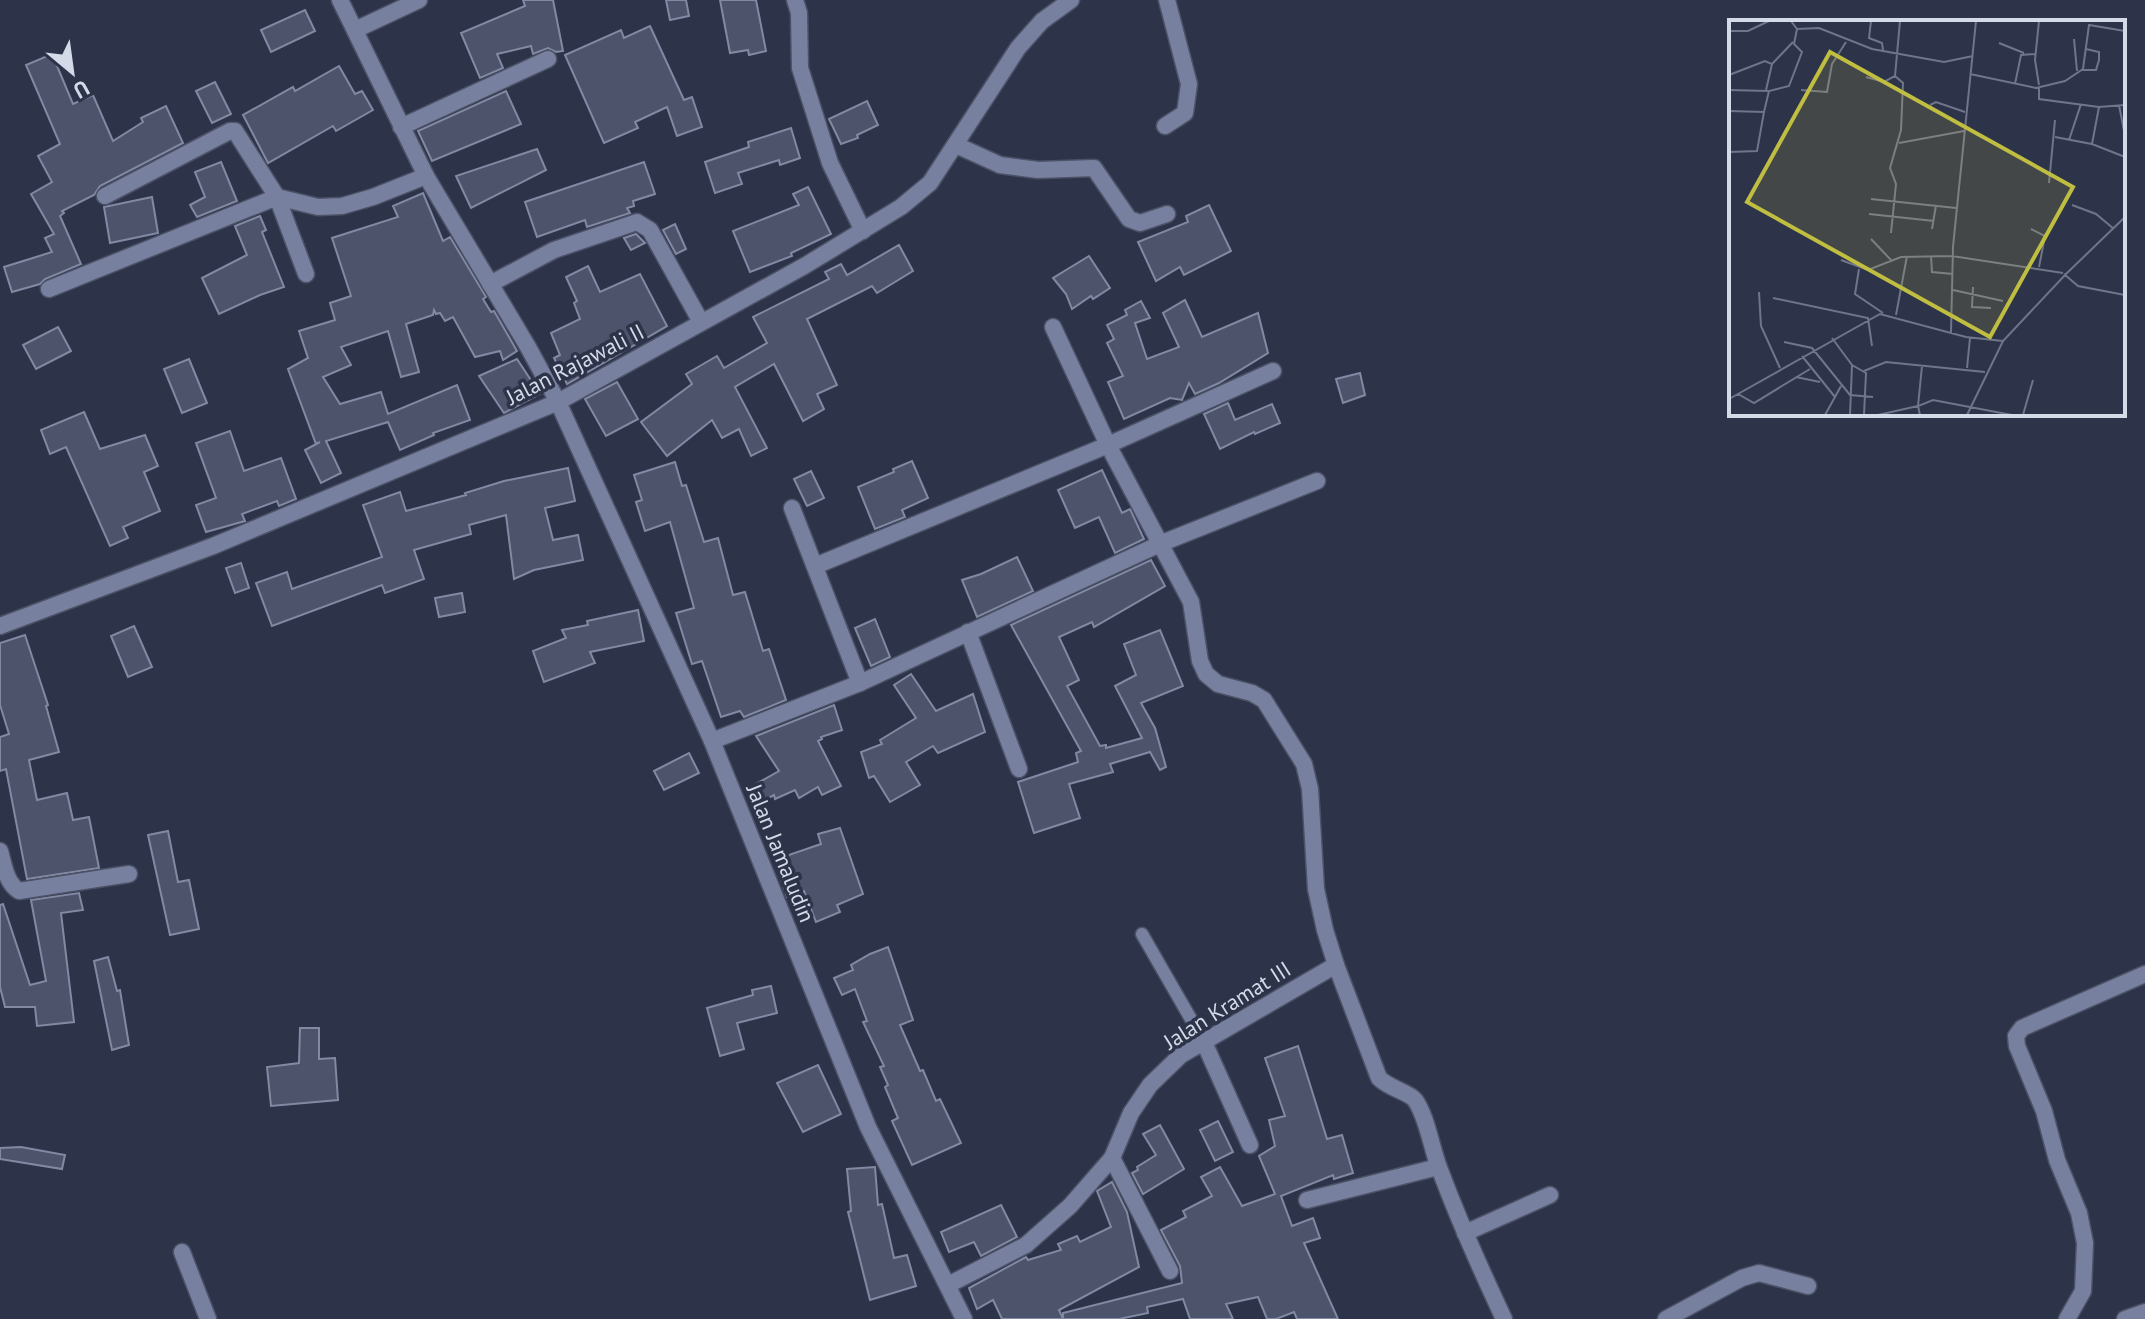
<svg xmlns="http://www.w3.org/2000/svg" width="2145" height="1319" viewBox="0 0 2145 1319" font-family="'PT Sans',sans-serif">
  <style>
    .building { fill: #4c536a; stroke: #8289a3; stroke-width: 2 }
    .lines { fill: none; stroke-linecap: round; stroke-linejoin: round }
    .service-casing { stroke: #4b5166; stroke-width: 15 }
    .minor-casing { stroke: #4b5166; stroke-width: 19 }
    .tertiary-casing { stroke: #4b5166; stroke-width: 19 }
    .service { stroke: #78809f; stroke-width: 12 }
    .minor { stroke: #78809f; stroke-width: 16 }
    .tertiary { stroke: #78809f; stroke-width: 16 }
    .labels { text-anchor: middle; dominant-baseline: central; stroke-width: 7; stroke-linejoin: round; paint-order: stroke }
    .street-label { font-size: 22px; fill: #d5dae8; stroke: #2d3349 }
    .inset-road { fill: none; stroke: #707689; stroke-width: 2 }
    .view { fill: #c0be41; fill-opacity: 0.15; stroke: #c0be41; stroke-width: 4 }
    .inset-edge { fill: none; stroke: #d5dae8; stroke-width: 4 }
  </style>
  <rect width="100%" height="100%" fill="#2d3349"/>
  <!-- building -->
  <g class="building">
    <polygon points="523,0 553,0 563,51 556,52 548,48 533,54 531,46 497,54 503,68 480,78 461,33 525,6"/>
    <polygon points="666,0 686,0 689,16 670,20"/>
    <polygon points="720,0 756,0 766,51 749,55 748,50 730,53"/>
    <polygon points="305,10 315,31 271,52 261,30"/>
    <polygon points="650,26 684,100 692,97 702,127 677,136 667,107 635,122 638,128 604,143 565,55 621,30 624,38"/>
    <polygon points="52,54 73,104 93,95 113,141 143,122 141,118 166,106 183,143 100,186 94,195 62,211 64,213 60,216 81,264 45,279 40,284 12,292 4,267 52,252 45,238 54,234 31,194 52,182 38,156 60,144 26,65"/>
    <polygon points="339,66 355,94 362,91 373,110 336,131 333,126 268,163 243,115 293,87 295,91"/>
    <polygon points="215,82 231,114 212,123 196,91"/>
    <polygon points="506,91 521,124 432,161 418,131"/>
    <polygon points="867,101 878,125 857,135 858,138 841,144 829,119"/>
    <polygon points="791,128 800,158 780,165 779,160 738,173 742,184 715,193 705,162 749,147 748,142"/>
    <polygon points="537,149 546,170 471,208 456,176"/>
    <polygon points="221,162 237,201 197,217 190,205 205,197 195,172"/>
    <polygon points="644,162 655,194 633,201 634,206 627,208 630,213 587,227 585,220 537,237 525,202"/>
    <polygon points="808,187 831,234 791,253 792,256 750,272 733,231 799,205 793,194"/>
    <polygon points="423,193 443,241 450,237 486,297 483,299 491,312 494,311 517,351 503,360 500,351 475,357 453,317 445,321 440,313 436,314 434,310 433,315 406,324 419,372 401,377 388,331 341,347 351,365 323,377 340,404 381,392 388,414 457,385 470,420 433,433 434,435 400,450 388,422 326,441 341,473 321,483 305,450 320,442 316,444 288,369 308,358 299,331 335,320 330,303 351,296 332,238 398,217 393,206"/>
    <polygon points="152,197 158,233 110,243 104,207"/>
    <polygon points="1209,205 1231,251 1184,275 1180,267 1156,281 1138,242 1188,222 1186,216"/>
    <polygon points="260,216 266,230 262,232 284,287 260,295 219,314 202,278 247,255 235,226"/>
    <polygon points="675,224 686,249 676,254 663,230"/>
    <polygon points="636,234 645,243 631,250 624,238"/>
    <polygon points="899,245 913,271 877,293 872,286 807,319 837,385 817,394 824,409 803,421 774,364 735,387 767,448 751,456 739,429 722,438 712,420 667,456 641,422 692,384 686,374 717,356 724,368 767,343 753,317 829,279 825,272 841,264 847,275"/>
    <polygon points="1089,256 1110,288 1093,299 1091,296 1072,309 1066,294 1053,278"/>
    <polygon points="588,266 600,292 640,274 667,326 567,384 554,358 560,355 551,333 580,319 574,303 577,301 566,277"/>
    <polygon points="1185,300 1202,337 1258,313 1268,353 1219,383 1195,394 1189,383 1182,400 1170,398 1124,419 1108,382 1123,376 1107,343 1114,339 1107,325 1127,315 1125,310 1141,301 1150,318 1135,323 1147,359 1179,347 1163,313"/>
    <polygon points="58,327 71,351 36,369 23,345"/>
    <polygon points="189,359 207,403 182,413 164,369"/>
    <polygon points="517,359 540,394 504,413 479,376"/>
    <polygon points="1360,373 1365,395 1343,403 1336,379"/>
    <polygon points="617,382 638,419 606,436 585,399"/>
    <polygon points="1228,403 1235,420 1272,404 1280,423 1255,434 1254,432 1220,449 1204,414"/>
    <polygon points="84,412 100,449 145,435 158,466 144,472 160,511 123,527 128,538 110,546 66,447 50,454 41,430"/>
    <polygon points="230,431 244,471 281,458 296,499 279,506 277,501 242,514 245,521 206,532 196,505 216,498 196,443"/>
    <polygon points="912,461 928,498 902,510 905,517 875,529 858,487 894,472 893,469"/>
    <polygon points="675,462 682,486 686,485 704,542 718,538 733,595 745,592 763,651 769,649 786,700 744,717 740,711 721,717 702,661 692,664 676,613 694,608 670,522 645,531 636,502 642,500 634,475"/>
    <polygon points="568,468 575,501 545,508 553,540 578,535 583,560 534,570 514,579 506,515 469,525 471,534 414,550 424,579 385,593 382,585 272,626 256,583 287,572 292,589 382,557 363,505 400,492 406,511 466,495 465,493 504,481"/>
    <polygon points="1102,470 1122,513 1130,509 1144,539 1115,553 1099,517 1075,528 1058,490"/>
    <polygon points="811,471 824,498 807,506 794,479"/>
    <polygon points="1017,557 1033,591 977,617 962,580 981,574"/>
    <polygon points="1151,560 1165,586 1094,627 1092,622 1059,637 1079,680 1067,686 1100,746 1106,745 1106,748 1142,738 1115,686 1136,675 1124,644 1160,630 1183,686 1141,703 1155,728 1166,767 1160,770 1150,752 1110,764 1113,772 1069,784 1080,818 1034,833 1018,782 1078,762 1076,753 1081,751 1011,625"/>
    <polygon points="241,563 249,588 235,593 226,568"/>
    <polygon points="462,593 465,612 439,617 435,598"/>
    <polygon points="638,610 644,641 590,652 595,663 544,682 533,651 566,638 562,630 588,625 587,621"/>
    <polygon points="875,619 890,657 871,666 855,628"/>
    <polygon points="134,626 152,667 128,677 111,636"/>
    <polygon points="25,635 48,705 46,706 59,752 29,760 37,800 67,793 73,820 89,817 99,868 27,879 6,769 0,771 0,737 9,734 0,705 0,643"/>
    <polygon points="911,674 936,711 973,694 985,732 938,753 933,746 906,762 920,785 890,802 874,776 869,778 861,752 882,744 880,740 916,718 894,685"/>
    <polygon points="834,705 842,730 821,737 822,739 818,741 841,786 822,795 818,787 799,798 795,790 775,799 774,795 755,805 747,789 779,771 756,736"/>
    <polygon points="689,753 699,773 664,790 654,771"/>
    <polygon points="840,828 863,894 837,905 840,912 816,922 804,891 787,897 774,860 821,844 818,834"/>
    <polygon points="168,831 178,882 189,880 199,929 170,935 148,835"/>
    <polygon points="79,893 83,910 61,913 74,1022 37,1026 35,1007 5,1007 0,987 0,905 3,904 30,985 46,981 31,900"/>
    <polygon points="888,947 913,1020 900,1025 920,1071 923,1070 936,1101 940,1099 961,1143 912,1165 892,1121 898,1118 885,1087 888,1085 880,1067 884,1066 863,1022 867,1021 855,989 842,995 834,978 853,970 851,965 870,954"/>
    <polygon points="108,957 117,991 120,990 129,1045 112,1050 94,961"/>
    <polygon points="771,986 777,1013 737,1023 744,1049 720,1056 707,1008 753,995 752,990"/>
    <polygon points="300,1028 319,1028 319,1059 335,1058 338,1100 271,1106 267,1067 299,1063"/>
    <polygon points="1298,1046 1327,1139 1342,1135 1353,1173 1334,1179 1333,1175 1281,1196 1292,1226 1313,1218 1320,1238 1304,1243 1338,1319 1297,1319 1294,1312 1276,1319 1267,1319 1258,1297 1226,1304 1233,1319 1190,1319 1183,1299 1147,1307 1148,1313 1119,1319 1063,1319 1063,1313 1182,1283 1180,1266 1161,1230 1186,1217 1183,1211 1212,1196 1201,1177 1220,1167 1242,1206 1275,1194 1259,1156 1275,1146 1269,1120 1285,1116 1265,1058"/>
    <polygon points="818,1065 841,1114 803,1132 777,1083"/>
    <polygon points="1218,1121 1233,1152 1215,1161 1200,1130"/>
    <polygon points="1160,1125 1184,1169 1143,1194 1132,1173 1138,1170 1137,1167 1156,1155 1143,1134"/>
    <polygon points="21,1147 65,1155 62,1169 0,1159 0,1148"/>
    <polygon points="875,1167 878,1205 882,1204 894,1258 907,1255 916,1286 870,1300 848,1212 851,1211 847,1169"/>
    <polygon points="1112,1182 1127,1212 1139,1267 1059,1310 1063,1319 1002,1319 993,1300 977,1309 969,1288 1026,1257 1028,1260 1061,1250 1058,1244 1077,1236 1080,1242 1111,1227 1097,1191"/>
    <polygon points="1001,1205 1017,1237 981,1256 974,1242 949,1252 941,1232"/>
  </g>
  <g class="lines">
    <!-- service casing -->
    <g class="service-casing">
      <polyline id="service" points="1142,934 1203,1040"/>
    </g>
    <!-- minor casing -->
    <g class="minor-casing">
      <g id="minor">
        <polyline points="340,0 426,176 528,347 558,402 806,265 901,207 930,183 1018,48 1042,21 1071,0"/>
        <polyline points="795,0 799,13 800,68 830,163 863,231"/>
        <polyline points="355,30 419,0"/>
        <polyline points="1165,126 1185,113 1189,84 1167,0"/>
        <polyline points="401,127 548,59"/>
        <polyline points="956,145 1000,165 1038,170 1094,168 1129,219 1140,223 1167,214"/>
        <polyline points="105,196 230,131 235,131 277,197 306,274"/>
        <polyline points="490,284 554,250 637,222 650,230 701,322"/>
        <polyline points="49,289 277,197 318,207 342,206 373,197 426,176"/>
        <path d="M1053,327l55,118 83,157 9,59 6,13 12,10 34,9 12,7 40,64 6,25 6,100 9,41 11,35 43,113c11,11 30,14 36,22 12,16 17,51 25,70 19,51 41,100 64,149"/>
        <polyline points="792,508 860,683"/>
        <polyline points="815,566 1108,445 1273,371"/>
        <polyline points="968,632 1019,769"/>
        <polyline points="712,741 860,683 1162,543 1317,481"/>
        <path d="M0,851c4,14 6,32 19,40l110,-17"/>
        <polyline points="1203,1040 1250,1145"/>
        <polyline points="1112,1158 1170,1271"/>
        <polyline points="1307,1200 1438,1167"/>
        <polyline points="1465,1233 1550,1195"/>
        <polyline points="182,1252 208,1319"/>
        <polyline points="948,1285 1026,1245 1070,1206 1112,1158 1131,1113 1150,1085 1181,1055 1336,965"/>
        <polyline points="1666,1319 1742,1278 1759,1273 1808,1286"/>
        <polyline points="2067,1319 2083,1291 2085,1243 2079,1213 2057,1160 2044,1111 2017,1046 2016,1036 2022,1028 2145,974"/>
        <polyline points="2125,1319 2145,1312"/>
      </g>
    </g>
    <!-- tertiary casing -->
    <g class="tertiary-casing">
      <polyline id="tertiary" points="0,626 213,546 558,402 712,741 868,1127 964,1319"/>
    </g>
    <!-- service -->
    <use href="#service" class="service"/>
    <!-- minor -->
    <use href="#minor" class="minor"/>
    <!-- tertiary -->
    <use href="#tertiary" class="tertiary"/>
  </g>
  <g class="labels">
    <!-- street labels -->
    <g class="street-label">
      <text transform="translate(575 364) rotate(-27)">Jalan Rajawali II</text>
      <text transform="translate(781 853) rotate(68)">Jalan Jamaludin</text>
      <text transform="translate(1227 1005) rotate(-32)">Jalan Kramat III</text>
    </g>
  </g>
  <!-- overview -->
  <g transform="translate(1729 20)">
    <rect width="396" height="396" fill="#2d3349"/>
    <path class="inset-road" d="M62,1l6,8 22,-1 53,21 72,13 29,-6M142,1l-2,17 13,5 1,7M310,1l-4,39 4,25M0,11h19l21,-10M345,19l3,32M270,23l25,10M43,44l21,-22M353,50h14l3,-10v-8l-13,-3M241,54l66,14 29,-7 18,-12 6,-44 36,6M0,55l36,-14 7,3 -6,26M137,57l18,5 11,-6 5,-55M286,64l6,-29 14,-1M310,68v11l60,8M0,70l40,1M72,70l26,2 5,-28 14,-22M201,85l6,-3 29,10M390,85l6,31M0,91l35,1 5,-21 20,-5 13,-34 -8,-8 3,-15M326,117l37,7 7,-37 26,-2M340,120l12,-36M170,123l65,-12M363,124l33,13M0,132l28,-1 7,-39M320,163l6,-63M142,179l85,9M343,185l24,9 18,15M140,194l65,7M203,209l4,-24M302,209l14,7 -6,31M162,213l5,-49 -6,-16 11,-38 2,-47 -8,-7M142,219l20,21M202,236l1,16 21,2M112,240l27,10 33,-13 51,-1 111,17M130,249l-4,25 28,19M335,254l14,12 47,9M337,254l59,-57M244,267l-1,20 19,1M224,270l50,11M30,272l2,34 19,42M44,278l95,20 4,28M167,295l11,-59M222,313l2,-86 23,-226M103,318l20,27 -2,50M55,322l28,6 38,47 23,2M73,336l33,41M123,345l14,8 -2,42M238,348l3,-30M135,351l22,-9 99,10M67,357l24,5M9,374l16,9 56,-34M0,379l151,-85 86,23 37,4M96,395l16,-29M149,395l40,-9 4,-40M191,395l-2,-9 15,-6 79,15M238,395l36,-74 63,-67M294,395l10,-35"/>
    <path class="view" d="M101,32l243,135 -83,150 -243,-135z"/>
    <rect width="396" height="396" class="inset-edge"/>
  </g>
  <!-- north arrow -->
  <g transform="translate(72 72) rotate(151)" stroke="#2d3349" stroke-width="6" paint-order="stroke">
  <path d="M0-6L14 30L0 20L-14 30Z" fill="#d5dae8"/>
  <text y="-12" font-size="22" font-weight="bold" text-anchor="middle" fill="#d5dae8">U</text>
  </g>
</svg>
